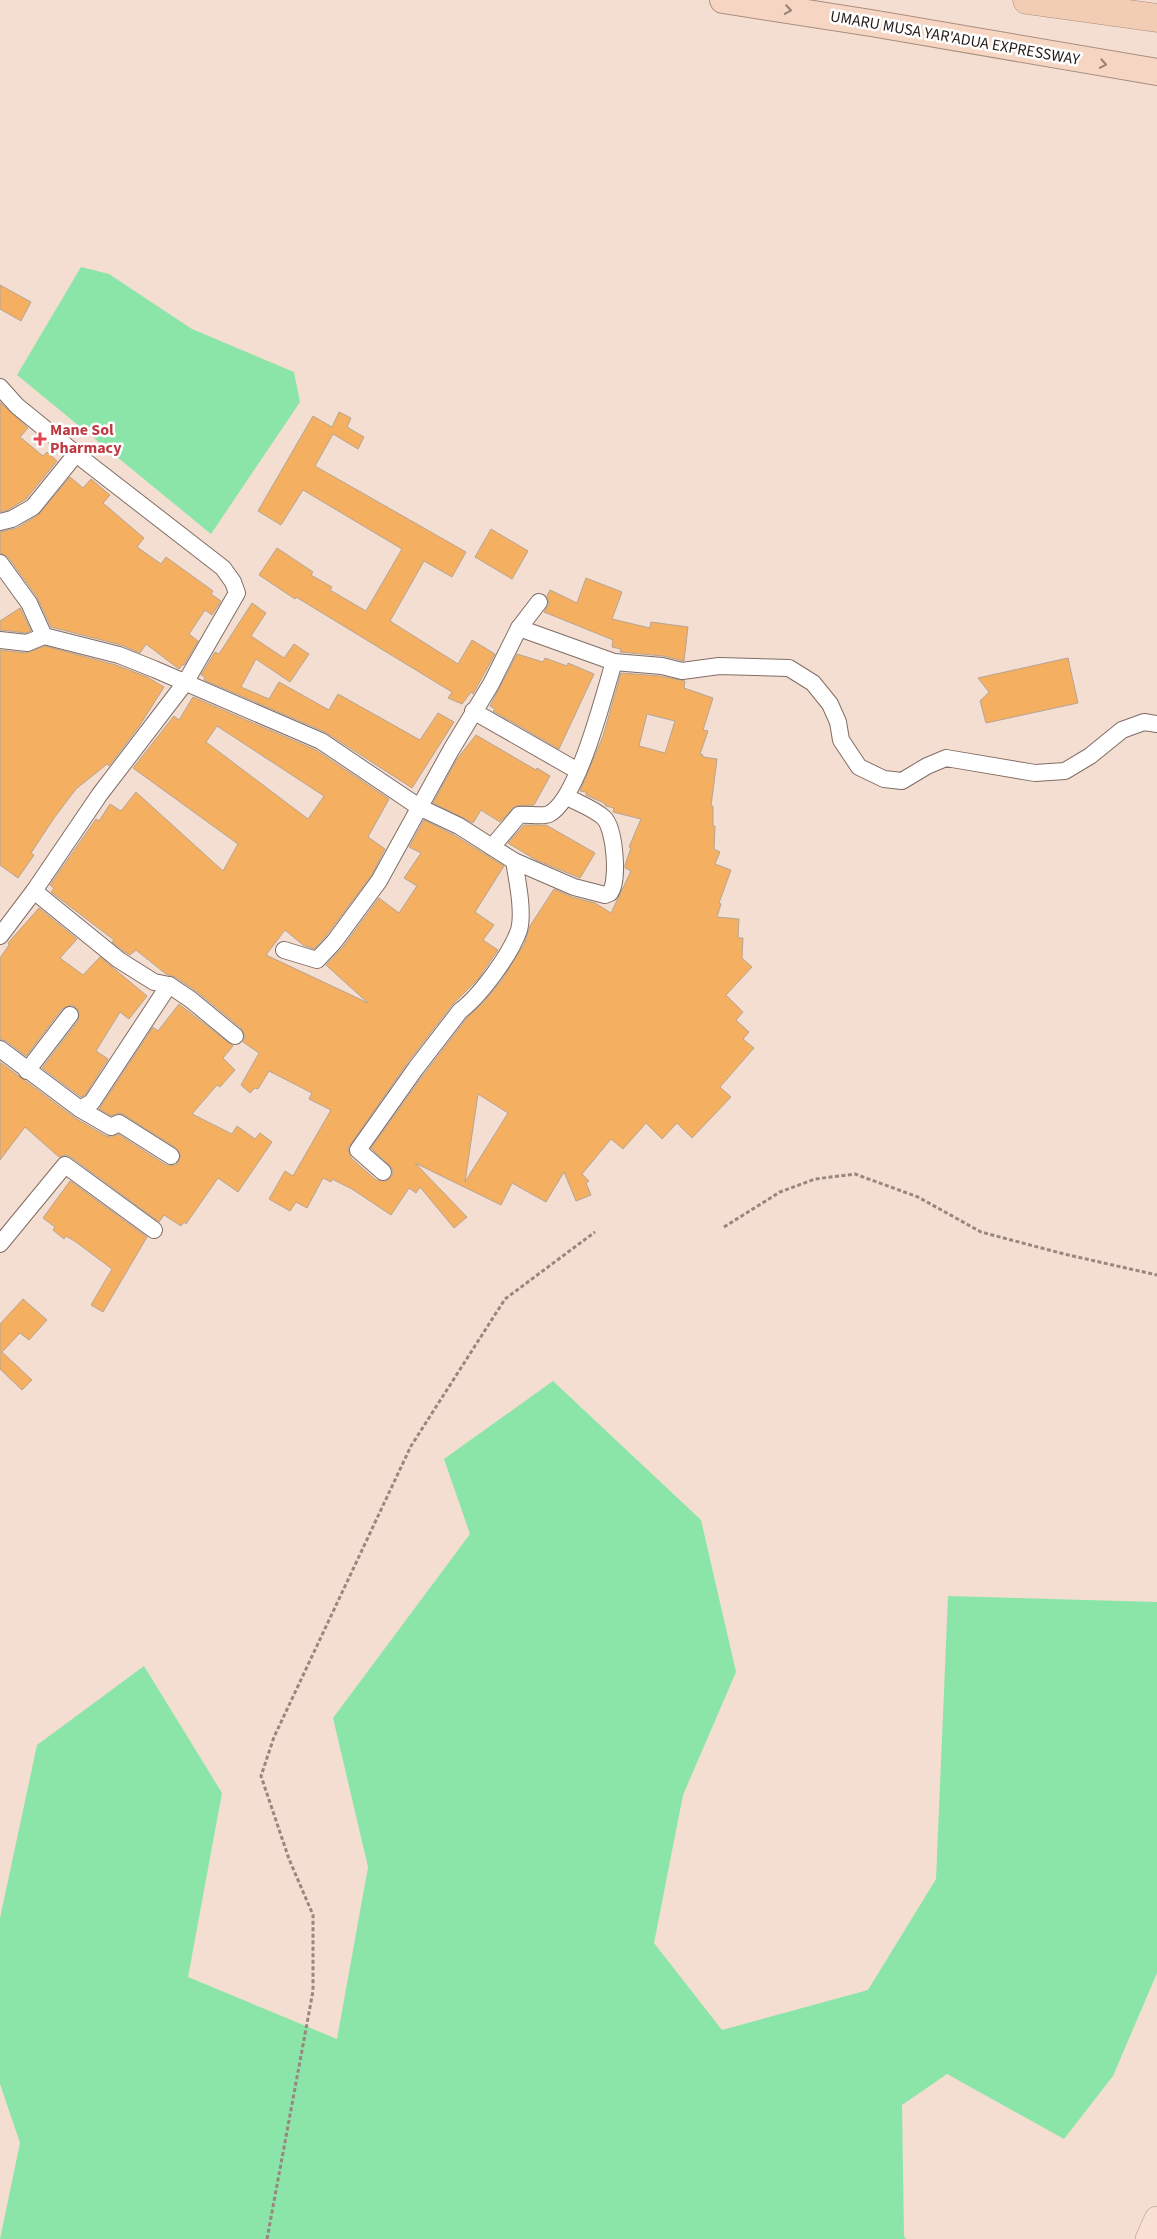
<svg xmlns="http://www.w3.org/2000/svg" width="1157" height="2239" viewBox="0 0 1157 2239" font-family="'Source Sans 3',sans-serif">
  <style>
    .green { fill: #8ce5a8 }
    .building { fill: #f4af61; stroke: #b5a595; fill-rule: evenodd }
    .lines { fill: none; stroke-linecap: round; stroke-linejoin: round }
    .minor-casing { stroke: #816d63; stroke-width: 18 }
    .primary-casing { stroke: #aa8e7d; stroke-width: 26 }
    .trunk-casing { stroke: #aa8e7d; stroke-width: 28 }
    .motorway-casing { stroke: #aa8e7d; stroke-width: 29 }
    .path { stroke: #97877f; stroke-width: 3; stroke-dasharray: 4 2.5; stroke-linecap: butt }
    .minor { stroke: #fff; stroke-width: 16 }
    .primary { stroke: #f8e0d2; stroke-width: 25 }
    .trunk { stroke: #f6d6c3; stroke-width: 26 }
    .motorway { stroke: #f3ccb4; stroke-width: 28 }
    .oneway { stroke: #978276 }
    .health-dot { fill: #e0444e; stroke: #fff; stroke-width: 2 }
    .labels { text-anchor: middle; dominant-baseline: central; stroke-width: 5; stroke-linejoin: round; paint-order: stroke }
    .street-label { font-size: 16px; fill: #231b17; stroke: #fff }
    .health-label { font-size: 16px; font-weight: bold; fill: #be3a42; stroke: #fff; text-anchor: start }
  </style>
  <rect width="100%" height="100%" fill="#f4ded2"/>
  <!-- green -->
  <g class="green">
    <polygon points="81,267 109,274 192,329 294,372 300,402 211,534 17,375"/>
    <polygon points="553,1381 701,1520 736,1672 683,1795 654,1943 722,2030 868,1990 936,1879 948,1596 1157,1602 1157,1973 1113,2076 1064,2139 947,2074 902,2105 904,2236 906,2239 0,2239 20,2143 0,2084 0,1918 37,1745 144,1666 222,1793 188,1977 337,2039 368,1867 333,1718 470,1534 444,1459"/>
  </g>
  <!-- building -->
  <g class="building">
    <polygon points="0,285 31,302 21,321 0,309"/>
    <polygon points="0,402 28,428 20,437 43,456 47,452 57,461 26,499 8,510 0,512"/>
    <polygon points="339,412 351,418 347,427 364,437 358,449 333,434 315,466 466,552 452,577 424,561 390,621 458,664 472,640 495,654 473,694 471,692 462,704 448,698 452,692 296,597 295,599 259,575 277,548 313,572 311,575 332,587 330,590 366,611 402,549 303,490 281,525 258,511 313,416 332,427"/>
    <polygon points="70,477 83,488 91,479 110,495 103,503 144,538 137,547 161,564 166,557 213,591 211,594 221,601 212,615 205,610 189,634 198,641 184,665 182,665 179,669 146,644 140,653 121,645 51,627 37,597 8,557 0,553 0,532 17,528 38,515"/>
    <polygon points="491,529 528,551 512,579 475,557"/>
    <polygon points="586,578 622,592 612,619 650,628 651,622 688,627 684,661 663,656 620,652 621,649 612,647 613,640 544,612 549,604 547,596 550,590 577,603"/>
    <polygon points="252,603 266,613 251,636 284,658 294,644 309,654 290,682 256,659 241,687 269,699 279,682 329,710 338,694 420,740 438,713 454,722 412,788 325,732 204,680 205,677 201,675 215,652 219,654"/>
    <polygon points="20,608 31,631 26,633 0,630 0,621"/>
    <polygon points="45,646 116,665 147,677 164,687 140,725 109,766 107,764 76,789 54,818 31,853 34,855 18,878 0,865 0,650 26,653"/>
    <polygon points="517,654 543,662 545,658 567,666 568,663 594,674 559,749 493,711 495,709 490,706"/>
    <polygon points="1068,658 1078,703 986,723 980,701 989,692 978,678"/>
    <path d="M621,673l39,3 25,5 -1,7 29,10 -10,32 5,1 -8,23 3,1v2l14,2 -6,47h2v20h2l-1,23 6,3 -5,12 16,6 -12,33 2,1 -4,13 22,2 -1,19h5l-1,20 10,9 -26,28 17,17 -7,8 13,12 -6,7 11,9 -34,39 11,10 -39,41 -15,-15 -15,16 -16,-16 -23,26 -12,-10 -29,35 7,7 -3,2 5,12 -15,6 -12,-29 -18,30 -34,-19 -11,22 -86,-42 52,54 -13,11 -34,-41 -4,6 -7,-5 -18,27 -39,-26 -20,-10 -1,3 -8,-4 -16,30 -11,-6 -6,9 -21,-12 16,-28 8,5 38,-66 -22,-11 3,-6 -43,-22 -11,18 -3,-1 -5,5 -9,-8 18,-32 -16,-11 2,-5 -4,-9 -45,-37 -21,-14 -9,-3 -30,-24 -6,5 -5,-3 -13,-10 2,-2 -63,-48 3,-4 -4,-3 46,-66 3,2 11,-17 11,7 15,-19 87,79 15,-27 -105,-76 41,-52 5,4 14,-23 123,53 73,49 -21,38 17,12 -14,27 -45,60 -12,13 -11,-4 -18,-15 -19,25 102,48 -42,-38 16,-17 37,-50 20,15 18,-27 -13,-8 17,-25 -12,-6 15,-27 30,15 50,31 -29,46 19,13 -11,15 15,10 -20,29 -26,26 -44,57 -60,86 3,10 25,22 11,1 6,-7 -1,-6 -21,-20 53,-74 43,-56 17,-16 18,-22 22,-36 6,-18 24,-37 18,8 23,6 16,10 20,-42 -6,-3v-3l6,-17 -2,-1 12,-28 -28,-7 1,-4 -8,-2 -2,-3 -18,-8v-3l-6,-1 23,-55zM647,714l28,7 -10,32 -26,-7zM217,726l107,70 -16,23 -102,-77zM478,1094l30,19 -43,69z"/>
    <polygon points="476,735 536,770 537,768 550,776 534,805 515,806 500,822 481,810 473,823 433,803 457,759"/>
    <polygon points="524,825 546,825 595,853 580,878 536,860 508,843"/>
    <polygon points="39,908 77,939 60,958 83,975 100,957 147,996 129,1019 120,1012 96,1051 108,1059 85,1095 81,1097 42,1068 78,1021 79,1012 76,1007 71,1005 62,1009 26,1056 6,1041 0,1039 0,958 9,945 8,943"/>
    <polygon points="179,1004 233,1046 223,1058 235,1070 220,1087 217,1085 192,1114 232,1134 237,1126 255,1139 260,1133 272,1142 238,1192 218,1178 186,1224 184,1222 181,1226 164,1215 159,1222 71,1157 66,1155 59,1157 25,1127 0,1160 0,1062 75,1118 106,1136 111,1137 118,1134 166,1165 176,1165 181,1156 176,1148 124,1115 119,1113 111,1116 99,1109 153,1027 158,1031"/>
    <polygon points="70,1181 147,1237 103,1312 91,1305 112,1269 76,1242 66,1236 64,1239 53,1230 55,1227 43,1218"/>
    <polygon points="23,1299 47,1320 29,1340 20,1333 2,1352 32,1380 22,1390 0,1369 0,1324"/>
  </g>
  <g class="lines">
    <!-- minor casing -->
    <g class="minor-casing">
      <g id="minor">
        <polyline points="0,387 17,406 76,454 223,568 233,582 237,593 185,683 100,794 34,891 0,936"/>
        <polyline points="0,522 12,519 33,507 76,454"/>
        <polyline points="0,563 29,603 44,636"/>
        <polyline points="519,628 614,662 662,666 682,671 719,666 789,668 813,683 830,704 838,722 841,740 859,767 884,779 902,781 927,766 946,758 1035,773 1065,771 1090,756 1122,730 1144,722 1157,724"/>
        <path d="M0,640l27,3 17,-7 75,19 35,14 167,72 98,66 40,19 55,35 60,26 31,8 5,-2c9,-12 5,-64 -6,-75 -9,-9 -26,-15 -37,-21"/>
        <polyline points="473,711 578,771"/>
        <path d="M492,847l27,-32c9,-1 24,2 30,-1 29,-14 55,-120 65,-152"/>
        <polyline points="34,891 119,960 154,982 169,985 190,999 235,1036"/>
        <polyline points="284,950 317,960 334,942 379,881 451,750 491,684 519,628 539,602"/>
        <polyline points="0,1049 80,1109 111,1127 119,1123 171,1156"/>
        <polyline points="27,1071 70,1015"/>
        <polyline points="80,1109 92,1102 169,985"/>
        <path d="M383,1172l-25,-22 58,-82 44,-57c20,-15 51,-57 59,-81 5,-18 -2,-51 -5,-69"/>
        <polyline points="0,1244 65,1165 154,1230"/>
      </g>
    </g>
    <!-- primary casing -->
    <g class="primary-casing">
      <polyline id="primary" points="1148,2239 1157,2219"/>
    </g>
    <!-- trunk casing -->
    <g class="trunk-casing">
      <polyline id="trunk" points="723,0 871,23 1157,72"/>
    </g>
    <!-- motorway casing -->
    <g class="motorway-casing">
      <polyline id="motorway" points="1027,0 1157,18"/>
    </g>
    <!-- path -->
    <g class="path">
      <polyline points="724,1227 780,1192 815,1179 855,1174 918,1197 981,1232 1064,1254 1157,1275"/>
      <polyline points="267,2239 313,1991 313,1915 289,1859 261,1776 274,1737 411,1446 505,1299 595,1232"/>
    </g>
    <!-- minor -->
    <use href="#minor" class="minor"/>
    <!-- primary -->
    <use href="#primary" class="primary"/>
    <!-- trunk -->
    <use href="#trunk" class="trunk"/>
    <!-- motorway -->
    <use href="#motorway" class="motorway"/>
  </g>
  <!-- one-way arrows -->
  <defs><path id="oneway-chevron" d="M-2-3.5L2.5 0L-2 3.5" fill="none" stroke-width="1.6" stroke-linecap="round" stroke-linejoin="round" transform="scale(1.25)"/></defs>
  <g class="oneway">
    <use href="#oneway-chevron" transform="translate(788 10) rotate(9)"/>
    <use href="#oneway-chevron" transform="translate(1103 64) rotate(10)"/>
  </g>
  <!-- markers -->
  <path class="health-dot" d="M37.5 431.5h5v5h5v5h-5v5h-5v-5h-5v-5h5z"/>
  <g class="labels">
    <!-- street labels -->
    <g class="street-label">
      <text transform="translate(955 38) rotate(10)">UMARU MUSA YAR'ADUA EXPRESSWAY</text>
    </g>
    <!-- health labels -->
    <g class="health-label">
      <text x="50" y="430">Mane Sol<tspan x="50" dy="18">Pharmacy</tspan></text>
    </g>
  </g>
</svg>
